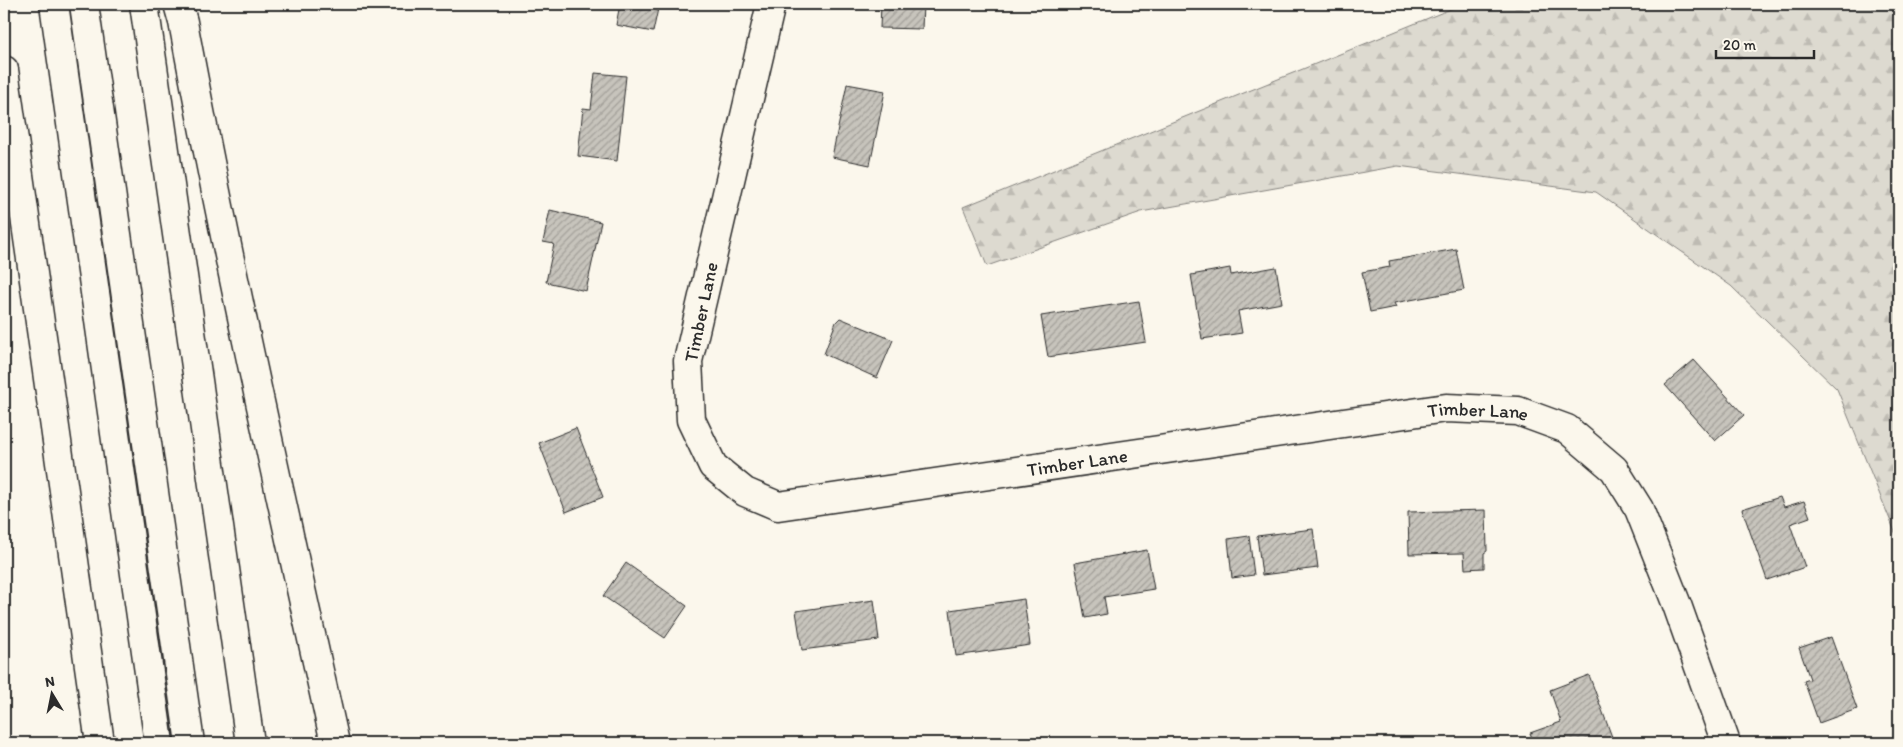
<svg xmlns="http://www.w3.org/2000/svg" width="1903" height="747" viewBox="0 0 1903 747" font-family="Itim,sans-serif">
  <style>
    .forest { fill: url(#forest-firs); stroke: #84827e }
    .building { fill: url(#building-hatch); stroke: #2b2b2b }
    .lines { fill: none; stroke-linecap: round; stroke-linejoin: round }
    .minor-casing { stroke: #2b2b2b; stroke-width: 31 }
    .motorway-casing { stroke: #2b2b2b; stroke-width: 31 }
    .minor { stroke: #fbf7ec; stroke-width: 28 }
    .motorway { stroke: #fbf7ec; stroke-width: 28 }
    .labels { text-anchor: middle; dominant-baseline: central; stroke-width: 5; stroke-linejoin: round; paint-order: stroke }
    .street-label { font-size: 19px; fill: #2b2b2b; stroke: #fbf7ec }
  </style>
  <defs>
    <pattern id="forest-firs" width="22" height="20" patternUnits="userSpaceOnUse" patternTransform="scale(1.25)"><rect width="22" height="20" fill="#dddad0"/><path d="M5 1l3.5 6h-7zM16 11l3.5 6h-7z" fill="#bebbb3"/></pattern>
    <pattern id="building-hatch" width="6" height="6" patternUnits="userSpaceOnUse" patternTransform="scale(1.25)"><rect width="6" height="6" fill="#c7c4bc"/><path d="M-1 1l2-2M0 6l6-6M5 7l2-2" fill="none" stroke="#a29f99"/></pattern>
  </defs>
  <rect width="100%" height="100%" fill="#fbf7ec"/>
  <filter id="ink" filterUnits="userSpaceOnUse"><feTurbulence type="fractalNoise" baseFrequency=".02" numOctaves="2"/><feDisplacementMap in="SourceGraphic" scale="10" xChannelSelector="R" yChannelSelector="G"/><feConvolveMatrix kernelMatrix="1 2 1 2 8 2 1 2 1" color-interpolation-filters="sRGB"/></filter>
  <g filter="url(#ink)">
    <!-- forest -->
    <polygon class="forest" points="1463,4 1899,4 1899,542 1837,389 1731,286 1596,192 1398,166 1141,212 987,266 963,207"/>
    <!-- building -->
    <g class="building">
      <polygon points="620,4 659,4 653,32 616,25"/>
      <polygon points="881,4 923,4 922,29 880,28"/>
      <polygon points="595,73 626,76 617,161 578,156 583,108 591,109"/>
      <polygon points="847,84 885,91 870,165 832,157"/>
      <polygon points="550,210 601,222 586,291 546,282 554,244 543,242"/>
      <polygon points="1456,249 1464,290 1394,303 1396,307 1370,312 1362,272 1390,267 1389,261"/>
      <polygon points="1276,267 1282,303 1238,311 1242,333 1202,339 1191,275 1230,268 1231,275"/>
      <polygon points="1139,301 1146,342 1048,357 1041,316"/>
      <polygon points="840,318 893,340 877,378 824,354 836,322"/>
      <polygon points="1694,360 1744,415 1715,441 1665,385"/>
      <polygon points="576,428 603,497 566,512 539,443"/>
      <polygon points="1780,497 1784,507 1804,501 1810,517 1790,524 1805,567 1767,580 1742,509"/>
      <polygon points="1486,510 1487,551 1484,553 1484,568 1465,569 1464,553 1409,554 1408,512"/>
      <polygon points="1313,529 1318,568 1262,575 1257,536"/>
      <polygon points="1249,536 1254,575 1232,578 1228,539"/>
      <polygon points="1147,550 1154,589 1104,597 1107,614 1085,618 1075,563"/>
      <polygon points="626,563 687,606 665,638 603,596"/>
      <polygon points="1024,599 1030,645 956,656 950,610"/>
      <polygon points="874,600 879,640 802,650 796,611"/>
      <polygon points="1831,637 1857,709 1819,723 1804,681 1810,679 1799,648"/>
      <polygon points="1589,675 1612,737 1604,740 1605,743 1534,743 1530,733 1561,722 1550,690"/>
    </g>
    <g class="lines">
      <!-- minor casing -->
      <g class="minor-casing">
        <g id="minor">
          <path id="s1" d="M771,4l-83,357 3,59 22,46 32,26 33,14 668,-98 72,3 49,18 47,40 25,40 38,96 49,138"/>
        </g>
      </g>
      <!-- motorway casing -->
      <g class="motorway-casing">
        <g id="motorway">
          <polyline points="54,4 159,743"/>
          <polyline points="84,4 190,743"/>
          <polyline points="144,4 250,743"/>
          <path d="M178,4l5,18c45,242 99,481 152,721"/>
          <polyline points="4,70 100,743"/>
        </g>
      </g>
      <!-- minor -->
      <use href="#minor" class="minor"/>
      <!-- motorway -->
      <use href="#motorway" class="motorway"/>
    </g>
  </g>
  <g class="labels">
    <!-- street labels -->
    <g class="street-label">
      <text transform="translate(701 312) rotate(-78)">Timber Lane</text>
      <text stroke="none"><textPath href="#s1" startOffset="1261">Timber Lane</textPath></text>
      <text stroke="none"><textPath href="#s1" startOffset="856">Timber Lane</textPath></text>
    </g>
  </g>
  <!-- margin -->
  <rect width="1903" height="747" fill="none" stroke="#fbf7ec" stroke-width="20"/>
  <rect x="10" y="10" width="1883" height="727" fill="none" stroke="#2b2b2b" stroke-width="2" filter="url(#ink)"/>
  <!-- north arrow -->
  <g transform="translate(52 694) rotate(350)" stroke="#fbf7ec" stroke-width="4" paint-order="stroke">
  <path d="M0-4L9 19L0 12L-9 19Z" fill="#2b2b2b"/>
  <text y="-8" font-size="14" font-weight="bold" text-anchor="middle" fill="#2b2b2b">N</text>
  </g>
  <!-- scale -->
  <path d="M1716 50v8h98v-8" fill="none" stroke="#2b2b2b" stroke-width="2.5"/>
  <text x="1723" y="50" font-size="15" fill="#2b2b2b" stroke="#fbf7ec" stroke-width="4" paint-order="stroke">20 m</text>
</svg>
